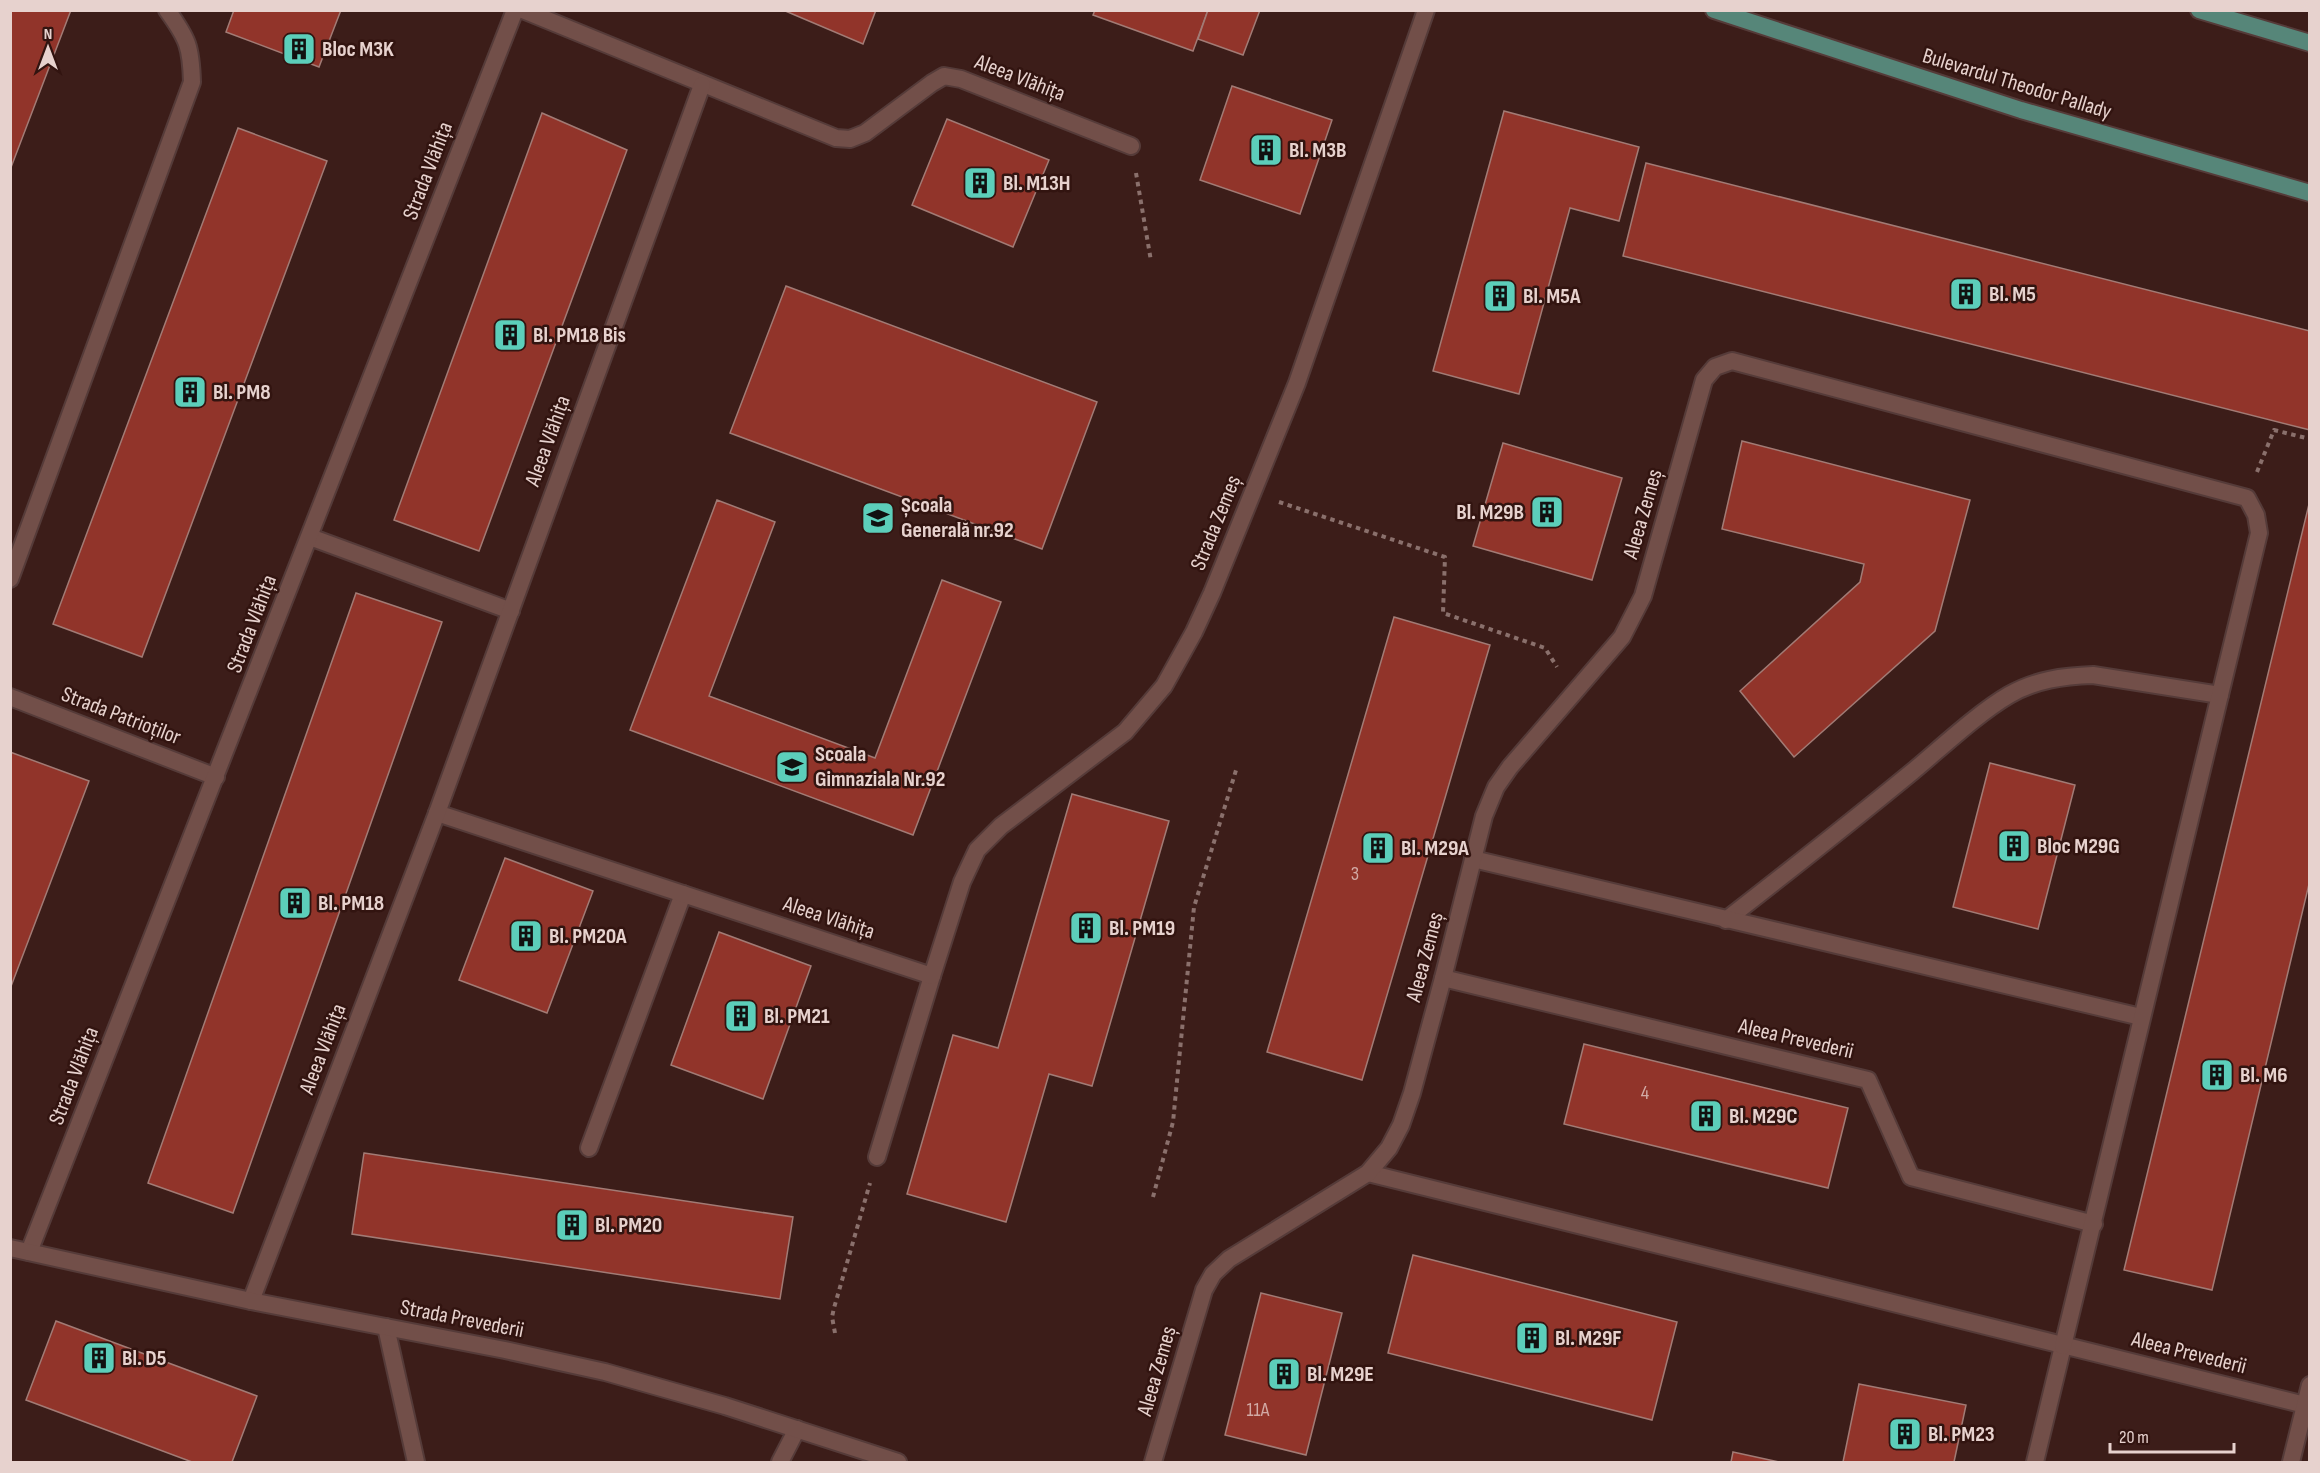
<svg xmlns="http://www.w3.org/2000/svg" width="2320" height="1473" viewBox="0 0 2320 1473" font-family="'Sofia Sans Condensed',sans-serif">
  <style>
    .building { fill: #91342a; stroke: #a27b75; stroke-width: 1.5 }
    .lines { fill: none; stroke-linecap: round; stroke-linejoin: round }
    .service-casing { stroke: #553b39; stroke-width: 20 }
    .minor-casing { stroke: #553b39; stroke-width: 20 }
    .tertiary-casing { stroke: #553b39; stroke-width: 20 }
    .primary-casing { stroke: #553b39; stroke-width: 20 }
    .path { stroke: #8a706c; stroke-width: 4; stroke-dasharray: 4.5 4.5; stroke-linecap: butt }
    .service { stroke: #724f49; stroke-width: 16 }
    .minor { stroke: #724f49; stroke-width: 16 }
    .tertiary { stroke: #724f49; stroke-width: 16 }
    .primary { stroke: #568679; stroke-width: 16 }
    .labels { text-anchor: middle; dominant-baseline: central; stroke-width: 5; stroke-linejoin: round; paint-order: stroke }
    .number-label { font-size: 20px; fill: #d2aaa5 }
    .poi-label { font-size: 22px; font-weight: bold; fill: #e7d2ce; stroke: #321410; text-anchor: start }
    .street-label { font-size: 22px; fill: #e7d2ce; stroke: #321410 }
  </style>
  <rect width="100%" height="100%" fill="#3c1d19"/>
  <!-- building -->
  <g class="building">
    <polygon points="10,10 71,10 10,170"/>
    <polygon points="234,10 341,10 319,67 226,32"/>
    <polygon points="783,10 876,10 863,44"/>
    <polygon points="1095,10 1208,10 1193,51 1093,15"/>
    <polygon points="1208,10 1260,10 1243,55 1198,39"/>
    <polygon points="1232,86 1332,120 1300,214 1200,180"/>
    <polygon points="1504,111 1639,147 1619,221 1570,208 1519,394 1433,371"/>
    <polygon points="542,113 627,150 479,551 394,520"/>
    <polygon points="947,119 1049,160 1013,247 912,205"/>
    <polygon points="238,128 327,161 142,657 53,624"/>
    <polygon points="1646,163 2310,331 2310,430 1623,256"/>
    <polygon points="786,286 1097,402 1042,549 730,433"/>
    <polygon points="1742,441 1970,500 1935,631 1794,757 1740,691 1860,582 1864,564 1722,529"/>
    <polygon points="1503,443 1622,478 1592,580 1473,546"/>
    <polygon points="717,500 775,522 709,696 875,758 942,580 1001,602 913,835 630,730"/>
    <polygon points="2310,500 2310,880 2212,1290 2124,1270"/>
    <polygon points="356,593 442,622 233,1213 148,1183"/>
    <polygon points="1394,617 1490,645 1362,1080 1267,1052"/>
    <polygon points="10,752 89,781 10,989"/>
    <polygon points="1990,763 2075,785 2038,929 1953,907"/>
    <polygon points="1072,794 1169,821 1092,1086 1049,1074 1006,1222 907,1194 953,1035 998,1048"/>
    <polygon points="505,858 593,891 547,1013 459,980"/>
    <polygon points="719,932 811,966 763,1099 671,1065"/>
    <polygon points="1584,1044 1848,1108 1828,1188 1564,1124"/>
    <polygon points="364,1153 793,1217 780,1299 352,1234"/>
    <polygon points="1413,1255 1677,1322 1652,1420 1388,1353"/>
    <polygon points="1261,1293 1342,1313 1306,1455 1225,1435"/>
    <polygon points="56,1321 257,1396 232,1462 192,1462 26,1400"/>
    <polygon points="1859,1384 1966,1405 1954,1462 1843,1462"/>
    <polygon points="1733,1452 1779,1462 1731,1462"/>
  </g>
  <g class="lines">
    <!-- service casing -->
    <g class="service-casing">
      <g id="service">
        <polyline points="310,537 511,611"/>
        <path d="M1726,920c63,-49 125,-98 186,-148 29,-24 66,-59 97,-77 26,-15 54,-19 84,-20l127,20"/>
        <polyline points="589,1148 683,894"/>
        <polyline points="877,1157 932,976"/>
        <polyline points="2035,1462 2063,1346"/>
      </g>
    </g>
    <!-- minor casing -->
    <g class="minor-casing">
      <g id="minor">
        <polyline points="523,10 836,138 850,139 865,133 932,83 944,76 961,79 1131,146"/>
        <path d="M10,579l182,-497c-1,-35 -4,-43 -25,-72"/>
        <polyline points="10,697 216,777"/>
        <polyline points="437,813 932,976 962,882 977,850 1001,826 1125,732 1164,686 1194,632 1212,593 1297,383 1426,10"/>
        <polyline points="1473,859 2141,1017"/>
        <polyline points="1443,978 1868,1080 1911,1177 2094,1224"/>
        <polyline points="1368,1173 2305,1405"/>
        <polyline points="29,1252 515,10"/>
        <polyline points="251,1301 437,813 702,85"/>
        <polyline points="386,1327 416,1462"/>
        <polyline points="780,1462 797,1429"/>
        <polyline points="1153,1462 1204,1290 1213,1274 1229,1259 1368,1173 1389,1148 1401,1125 1412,1093 1443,978 1484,816 1496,787 1510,767 1622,637 1643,596 1704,380 1715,367 1732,361 2247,498 2256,515 2259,533 2063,1346"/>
      </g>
    </g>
    <!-- tertiary casing -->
    <g class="tertiary-casing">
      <g id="tertiary">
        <polyline points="10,1248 251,1301 505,1350 605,1372 725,1406 898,1462"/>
        <polyline points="2291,1462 2310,1385"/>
      </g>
    </g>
    <!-- primary casing -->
    <g class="primary-casing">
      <g id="primary">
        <polyline points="1714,10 2021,110 2310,193"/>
        <polyline points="2199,10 2310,43"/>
      </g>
    </g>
    <!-- path -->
    <g class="path">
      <polyline points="1136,173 1151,261"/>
      <polyline points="2257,472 2274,430 2310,439"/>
      <polyline points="1279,502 1445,557 1443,613 1545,648 1557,667"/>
      <polyline points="1153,1197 1173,1122 1194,907 1237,767"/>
      <polyline points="835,1333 832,1317 834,1308 870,1183"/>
    </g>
    <!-- service -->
    <use href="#service" class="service"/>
    <!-- minor -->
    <use href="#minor" class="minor"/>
    <!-- tertiary -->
    <use href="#tertiary" class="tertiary"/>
    <!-- primary -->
    <use href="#primary" class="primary"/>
  </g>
  <!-- icons -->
  <defs>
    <g id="building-square" transform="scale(1.725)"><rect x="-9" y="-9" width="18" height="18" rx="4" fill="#5cceba" stroke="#321410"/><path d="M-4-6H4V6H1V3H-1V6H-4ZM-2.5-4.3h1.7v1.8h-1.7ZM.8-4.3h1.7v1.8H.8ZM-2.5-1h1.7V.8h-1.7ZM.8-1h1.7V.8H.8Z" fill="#111"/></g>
    <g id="school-square" transform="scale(1.725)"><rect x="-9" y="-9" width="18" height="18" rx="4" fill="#5cceba" stroke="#321410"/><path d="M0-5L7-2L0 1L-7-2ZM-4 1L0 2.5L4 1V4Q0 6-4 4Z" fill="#111"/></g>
  </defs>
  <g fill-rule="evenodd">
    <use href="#building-square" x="299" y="49"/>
    <use href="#building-square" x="1266" y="150"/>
    <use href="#building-square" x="980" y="183"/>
    <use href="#building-square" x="1966" y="294"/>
    <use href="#building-square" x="1500" y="296"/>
    <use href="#building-square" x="510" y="335"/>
    <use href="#building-square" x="190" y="392"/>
    <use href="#building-square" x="1547" y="512"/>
    <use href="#school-square" x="878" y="518"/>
    <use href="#school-square" x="792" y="767"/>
    <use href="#building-square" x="2014" y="846"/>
    <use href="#building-square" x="1378" y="848"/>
    <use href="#building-square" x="295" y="903"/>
    <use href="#building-square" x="1086" y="928"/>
    <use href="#building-square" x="526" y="936"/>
    <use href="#building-square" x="741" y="1016"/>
    <use href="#building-square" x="2217" y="1075"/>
    <use href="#building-square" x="1706" y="1116"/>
    <use href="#building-square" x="572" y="1225"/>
    <use href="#building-square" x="1532" y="1338"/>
    <use href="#building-square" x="99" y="1358"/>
    <use href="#building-square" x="1284" y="1374"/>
    <use href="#building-square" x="1905" y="1434"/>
  </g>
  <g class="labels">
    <!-- number labels -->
    <g class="number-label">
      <text x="1355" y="874">3</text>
      <text x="1645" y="1093">4</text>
      <text x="1258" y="1410">11A</text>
    </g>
    <!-- poi labels -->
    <g class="poi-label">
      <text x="322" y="49">Bloc M3K</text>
      <text x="1289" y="150">Bl. M3B</text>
      <text x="1003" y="183">Bl. M13H</text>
      <text x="1989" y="294">Bl. M5</text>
      <text x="1523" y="296">Bl. M5A</text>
      <text x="533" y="335">Bl. PM18 Bis</text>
      <text x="213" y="392">Bl. PM8</text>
      <text x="901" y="505">Școala<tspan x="901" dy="25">Generală nr.92</tspan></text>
      <text x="1524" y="512" text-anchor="end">Bl. M29B</text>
      <text x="815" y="754">Scoala<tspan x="815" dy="25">Gimnaziala Nr.92</tspan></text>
      <text x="2037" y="846">Bloc M29G</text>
      <text x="1401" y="848">Bl. M29A</text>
      <text x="318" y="903">Bl. PM18</text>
      <text x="1109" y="928">Bl. PM19</text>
      <text x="549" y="936">Bl. PM20A</text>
      <text x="764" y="1016">Bl. PM21</text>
      <text x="2240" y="1075">Bl. M6</text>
      <text x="1729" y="1116">Bl. M29C</text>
      <text x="595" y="1225">Bl. PM20</text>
      <text x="1555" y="1338">Bl. M29F</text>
      <text x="122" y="1358">Bl. D5</text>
      <text x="1307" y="1374">Bl. M29E</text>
      <text x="1928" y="1434">Bl. PM23</text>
    </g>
    <!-- street labels -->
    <g class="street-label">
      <text transform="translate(1020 78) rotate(21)">Aleea Vlăhița</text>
      <text transform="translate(2017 84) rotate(17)">Bulevardul Theodor Pallady</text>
      <text transform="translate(428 171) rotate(-69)">Strada Vlăhița</text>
      <text transform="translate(548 441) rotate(-70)">Aleea Vlăhița</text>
      <text transform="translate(1643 514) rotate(-74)">Aleea Zemeș</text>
      <text transform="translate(1216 523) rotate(-68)">Strada Zemeș</text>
      <text transform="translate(252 624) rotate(-69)">Strada Vlăhița</text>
      <text transform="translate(121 716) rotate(21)">Strada Patrioților</text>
      <text transform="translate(829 918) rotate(18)">Aleea Vlăhița</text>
      <text transform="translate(1425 957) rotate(-75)">Aleea Zemeș</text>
      <text transform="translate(1796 1039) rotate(13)">Aleea Prevederii</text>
      <text transform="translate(323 1049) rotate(-69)">Aleea Vlăhița</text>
      <text transform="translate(74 1076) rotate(-69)">Strada Vlăhița</text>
      <text transform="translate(462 1319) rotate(11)">Strada Prevederii</text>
      <text transform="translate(2189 1353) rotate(14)">Aleea Prevederii</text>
      <text transform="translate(1157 1371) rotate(-74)">Aleea Zemeș</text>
    </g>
  </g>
  <!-- border -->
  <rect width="2320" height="1473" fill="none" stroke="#e7d2ce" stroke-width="24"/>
  <!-- north arrow -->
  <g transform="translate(48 48)" stroke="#321410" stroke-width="4.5" paint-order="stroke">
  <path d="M0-4.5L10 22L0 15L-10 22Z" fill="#e7d2ce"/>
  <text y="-9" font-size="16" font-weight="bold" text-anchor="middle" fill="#e7d2ce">N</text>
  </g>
  <!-- scale -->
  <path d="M2110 1443v9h124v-9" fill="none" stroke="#e7d2ce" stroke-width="3"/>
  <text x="2119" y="1443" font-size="18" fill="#e7d2ce" stroke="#321410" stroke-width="4.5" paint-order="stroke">20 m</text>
</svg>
